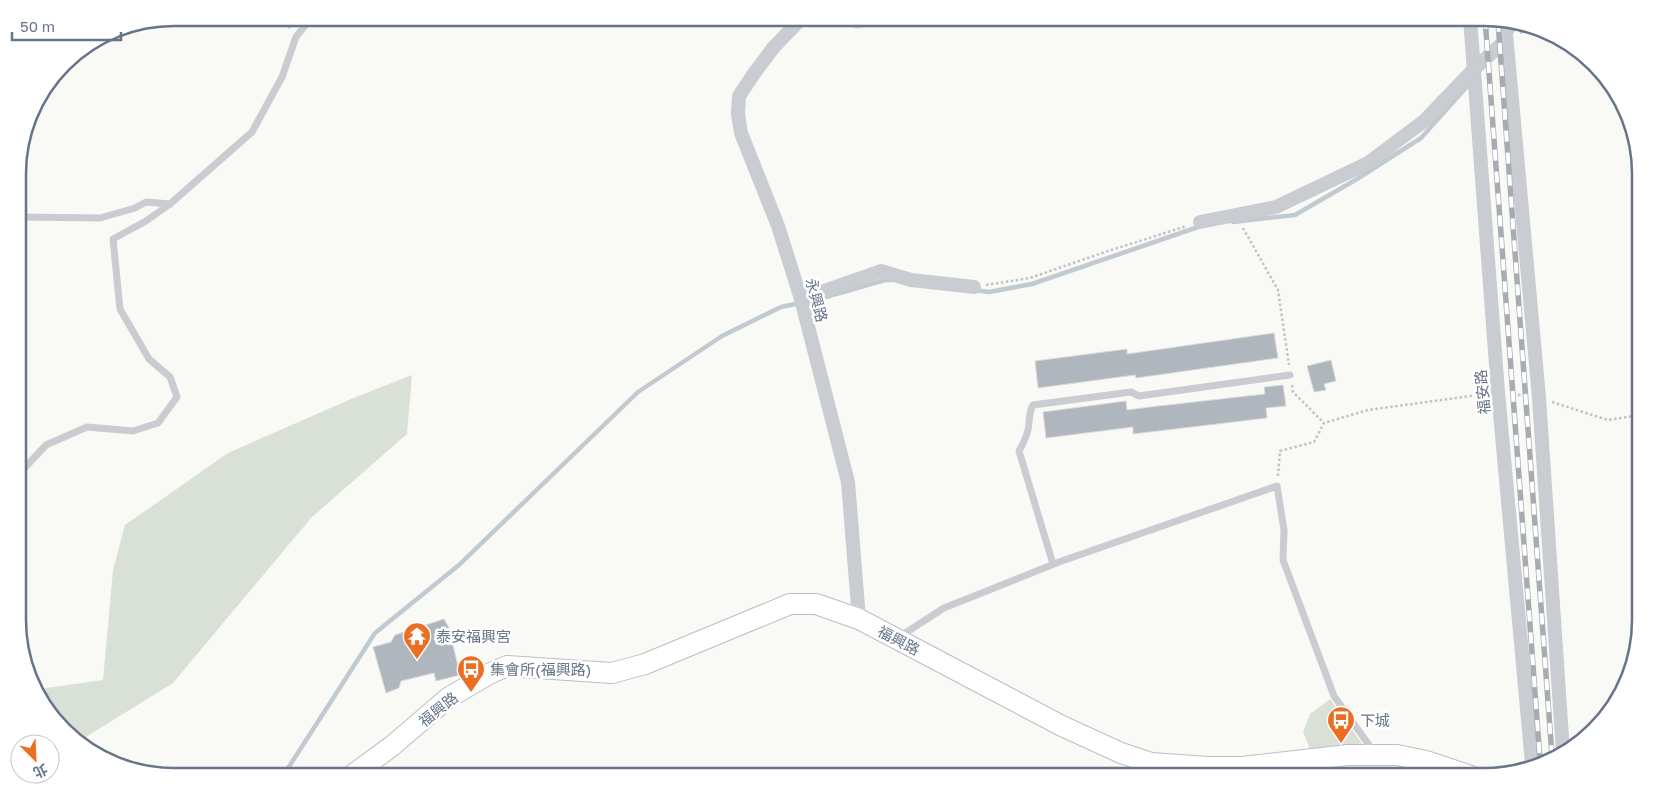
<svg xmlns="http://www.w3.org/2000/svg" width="1658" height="794" viewBox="0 0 1658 794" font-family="'Golos Text','Noto Sans TC',sans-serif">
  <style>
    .green { fill: #d9e1d7 }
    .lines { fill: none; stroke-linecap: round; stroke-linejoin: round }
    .stream { stroke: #c1cad0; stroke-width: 4.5 }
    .building { fill: #afb6be; stroke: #dbdbd9 }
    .secondary-casing { stroke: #bbbfc5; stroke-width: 22 }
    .path { stroke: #c0c2c5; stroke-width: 2.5; stroke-dasharray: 2.5 2.5; stroke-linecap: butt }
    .lane { stroke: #c9ccd0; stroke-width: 7 }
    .street { stroke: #c9ccd0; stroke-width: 14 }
    .secondary { stroke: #fff; stroke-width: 20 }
    .rail-casing { stroke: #a7acb3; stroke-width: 5.5 }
    .rail { stroke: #fff; stroke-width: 4; stroke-dasharray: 11; stroke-linecap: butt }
    .labels { text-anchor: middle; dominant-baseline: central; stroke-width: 5; stroke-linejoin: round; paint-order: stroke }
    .street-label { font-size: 15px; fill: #667589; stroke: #fff }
    .poi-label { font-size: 15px; fill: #667589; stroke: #fff; text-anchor: start }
    .rim { fill: none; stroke: #667589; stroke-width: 2.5 }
  </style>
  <rect width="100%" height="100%" fill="#f9f9f6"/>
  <!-- green -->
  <g class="green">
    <polygon points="831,18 907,18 857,29 829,19"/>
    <polygon points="412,375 407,434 311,518 173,683 81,740 50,715 39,689 103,680 113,570 125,525 228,453 351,399"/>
    <polygon points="1330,699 1363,745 1313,751 1310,749 1303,732 1310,714"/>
  </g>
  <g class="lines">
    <!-- stream -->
    <g class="stream">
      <polyline points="1509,35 1517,25"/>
      <polyline points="1233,222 1295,215 1357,179 1421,138 1471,82"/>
      <polyline points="974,290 989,292 1032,284 1201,226"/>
      <polyline points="815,300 885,280 892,280"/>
      <polyline points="283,776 375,633 459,565 638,392 722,336 781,307 800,303"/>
    </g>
  </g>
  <!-- building -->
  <g class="building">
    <polygon points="1274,333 1278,358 1136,378 1135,375 1038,388 1035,361 1127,349 1127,354"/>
    <polygon points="1331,360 1336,381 1324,384 1326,390 1314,392 1307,366"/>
    <polygon points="1283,385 1286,406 1266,408 1267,418 1133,434 1133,427 1046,438 1043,412 1126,401 1127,410 1150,407 1265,394 1264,387"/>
    <polygon points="444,619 449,628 460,675 436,681 434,673 401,681 399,688 386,693 373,647 391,642 395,635"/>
  </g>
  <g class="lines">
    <!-- secondary casing -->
    <g class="secondary-casing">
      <polyline id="secondary" points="351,776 392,746 448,698 489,674 507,666 612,673 645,664 790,604 816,604 859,619 1062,726 1121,753 1151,763 1208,767 1242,767 1348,755 1397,755 1426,761 1471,776"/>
    </g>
    <!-- path -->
    <g class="path">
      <polyline points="283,18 290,28"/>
      <polyline points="1520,33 1530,28"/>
      <polyline points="1243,228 1278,290 1289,365"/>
      <polyline points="986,285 1030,278 1105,252 1187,226"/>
      <polyline points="1292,385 1293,392 1324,423"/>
      <polyline points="1513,394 1525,396"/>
      <polyline points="1552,402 1608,420 1640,415"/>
      <polyline points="1278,476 1280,451 1314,442 1324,423 1368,410 1485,394"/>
    </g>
    <!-- lane -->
    <g class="lane">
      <polyline points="18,217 100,218 135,208 146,202 170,204"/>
      <polyline points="19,474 46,445 87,427 133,431 158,423 177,397 170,377 149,359 120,309 113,239 146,221 170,204 252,132 282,77 296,37 311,18"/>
      <path d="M1053,564l-34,-113c4,-7 7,-13 9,-21 2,-9 0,-16 5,-25l98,-13 8,4 151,-21"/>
      <polyline points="899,637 944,608 1059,562 1277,486 1284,530 1283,560 1334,696 1374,752"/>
    </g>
    <!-- street -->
    <g class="street">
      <polyline points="802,18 773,48 753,75 739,96 738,114 741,133 778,226 801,299 848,482 859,619"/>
      <polyline points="1470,18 1498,392 1532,763"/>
      <polyline points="1505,23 1539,398 1563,752"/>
      <polyline points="1200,222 1276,207 1368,163 1424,121 1474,69 1506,40"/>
      <polyline points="801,299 881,271 911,280 974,287"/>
    </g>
    <!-- secondary -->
    <use href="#secondary" class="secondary"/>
    <!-- rail casing -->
    <g class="rail-casing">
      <g id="rail">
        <polyline points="1485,18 1540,760"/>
        <polyline points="1498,21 1552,756"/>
      </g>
    </g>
    <!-- rail -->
    <use href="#rail" class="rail"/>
  </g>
  <!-- icons -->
  <defs>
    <g id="temple-pin" transform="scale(1.4375)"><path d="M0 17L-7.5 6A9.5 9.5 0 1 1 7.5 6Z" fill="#ec6e23" stroke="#fff"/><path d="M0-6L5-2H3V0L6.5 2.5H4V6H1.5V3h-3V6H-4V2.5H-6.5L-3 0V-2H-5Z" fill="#fff"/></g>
    <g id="bus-pin" transform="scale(1.4375)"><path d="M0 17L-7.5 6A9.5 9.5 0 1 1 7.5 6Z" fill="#ec6e23" stroke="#fff"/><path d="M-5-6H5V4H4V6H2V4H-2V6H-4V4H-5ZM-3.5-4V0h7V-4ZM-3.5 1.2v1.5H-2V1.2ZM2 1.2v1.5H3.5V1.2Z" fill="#fff"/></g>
  </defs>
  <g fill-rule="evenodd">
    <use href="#temple-pin" x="417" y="636"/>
    <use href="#bus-pin" x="471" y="669"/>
    <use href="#bus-pin" x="1341" y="720"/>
  </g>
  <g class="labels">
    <!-- street labels -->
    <g class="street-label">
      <text transform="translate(817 300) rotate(75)">永興路</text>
      <text transform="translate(1482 392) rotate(-95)">福安路</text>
      <text transform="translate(899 640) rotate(28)">福興路</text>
      <text transform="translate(438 709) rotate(-38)">福興路</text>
    </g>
    <!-- poi labels -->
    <g class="poi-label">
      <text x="436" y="636">泰安福興宮</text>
      <text x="490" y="669">集會所(福興路)</text>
      <text x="1360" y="720">下城</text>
    </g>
  </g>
  <!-- crop -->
  <path d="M0 0H1658V794H0ZM174 26H1484A148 148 0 0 1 1632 174V620A148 148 0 0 1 1484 768H174A148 148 0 0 1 26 620V174A148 148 0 0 1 174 26Z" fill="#fff" fill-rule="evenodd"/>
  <path class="rim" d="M174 26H1484A148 148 0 0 1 1632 174V620A148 148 0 0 1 1484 768H174A148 148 0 0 1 26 620V174A148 148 0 0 1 174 26Z"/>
  <!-- north arrow -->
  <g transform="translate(35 759) rotate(156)"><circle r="24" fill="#ffffff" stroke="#c2c8d0"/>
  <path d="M0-4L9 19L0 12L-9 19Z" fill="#ec6e23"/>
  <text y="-8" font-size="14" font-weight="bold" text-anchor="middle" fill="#667589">北</text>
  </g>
  <!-- scale -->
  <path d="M12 32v8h109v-8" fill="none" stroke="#667589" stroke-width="2.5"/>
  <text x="20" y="32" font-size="15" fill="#667589" stroke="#ffffff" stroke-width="4" paint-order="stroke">50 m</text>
</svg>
